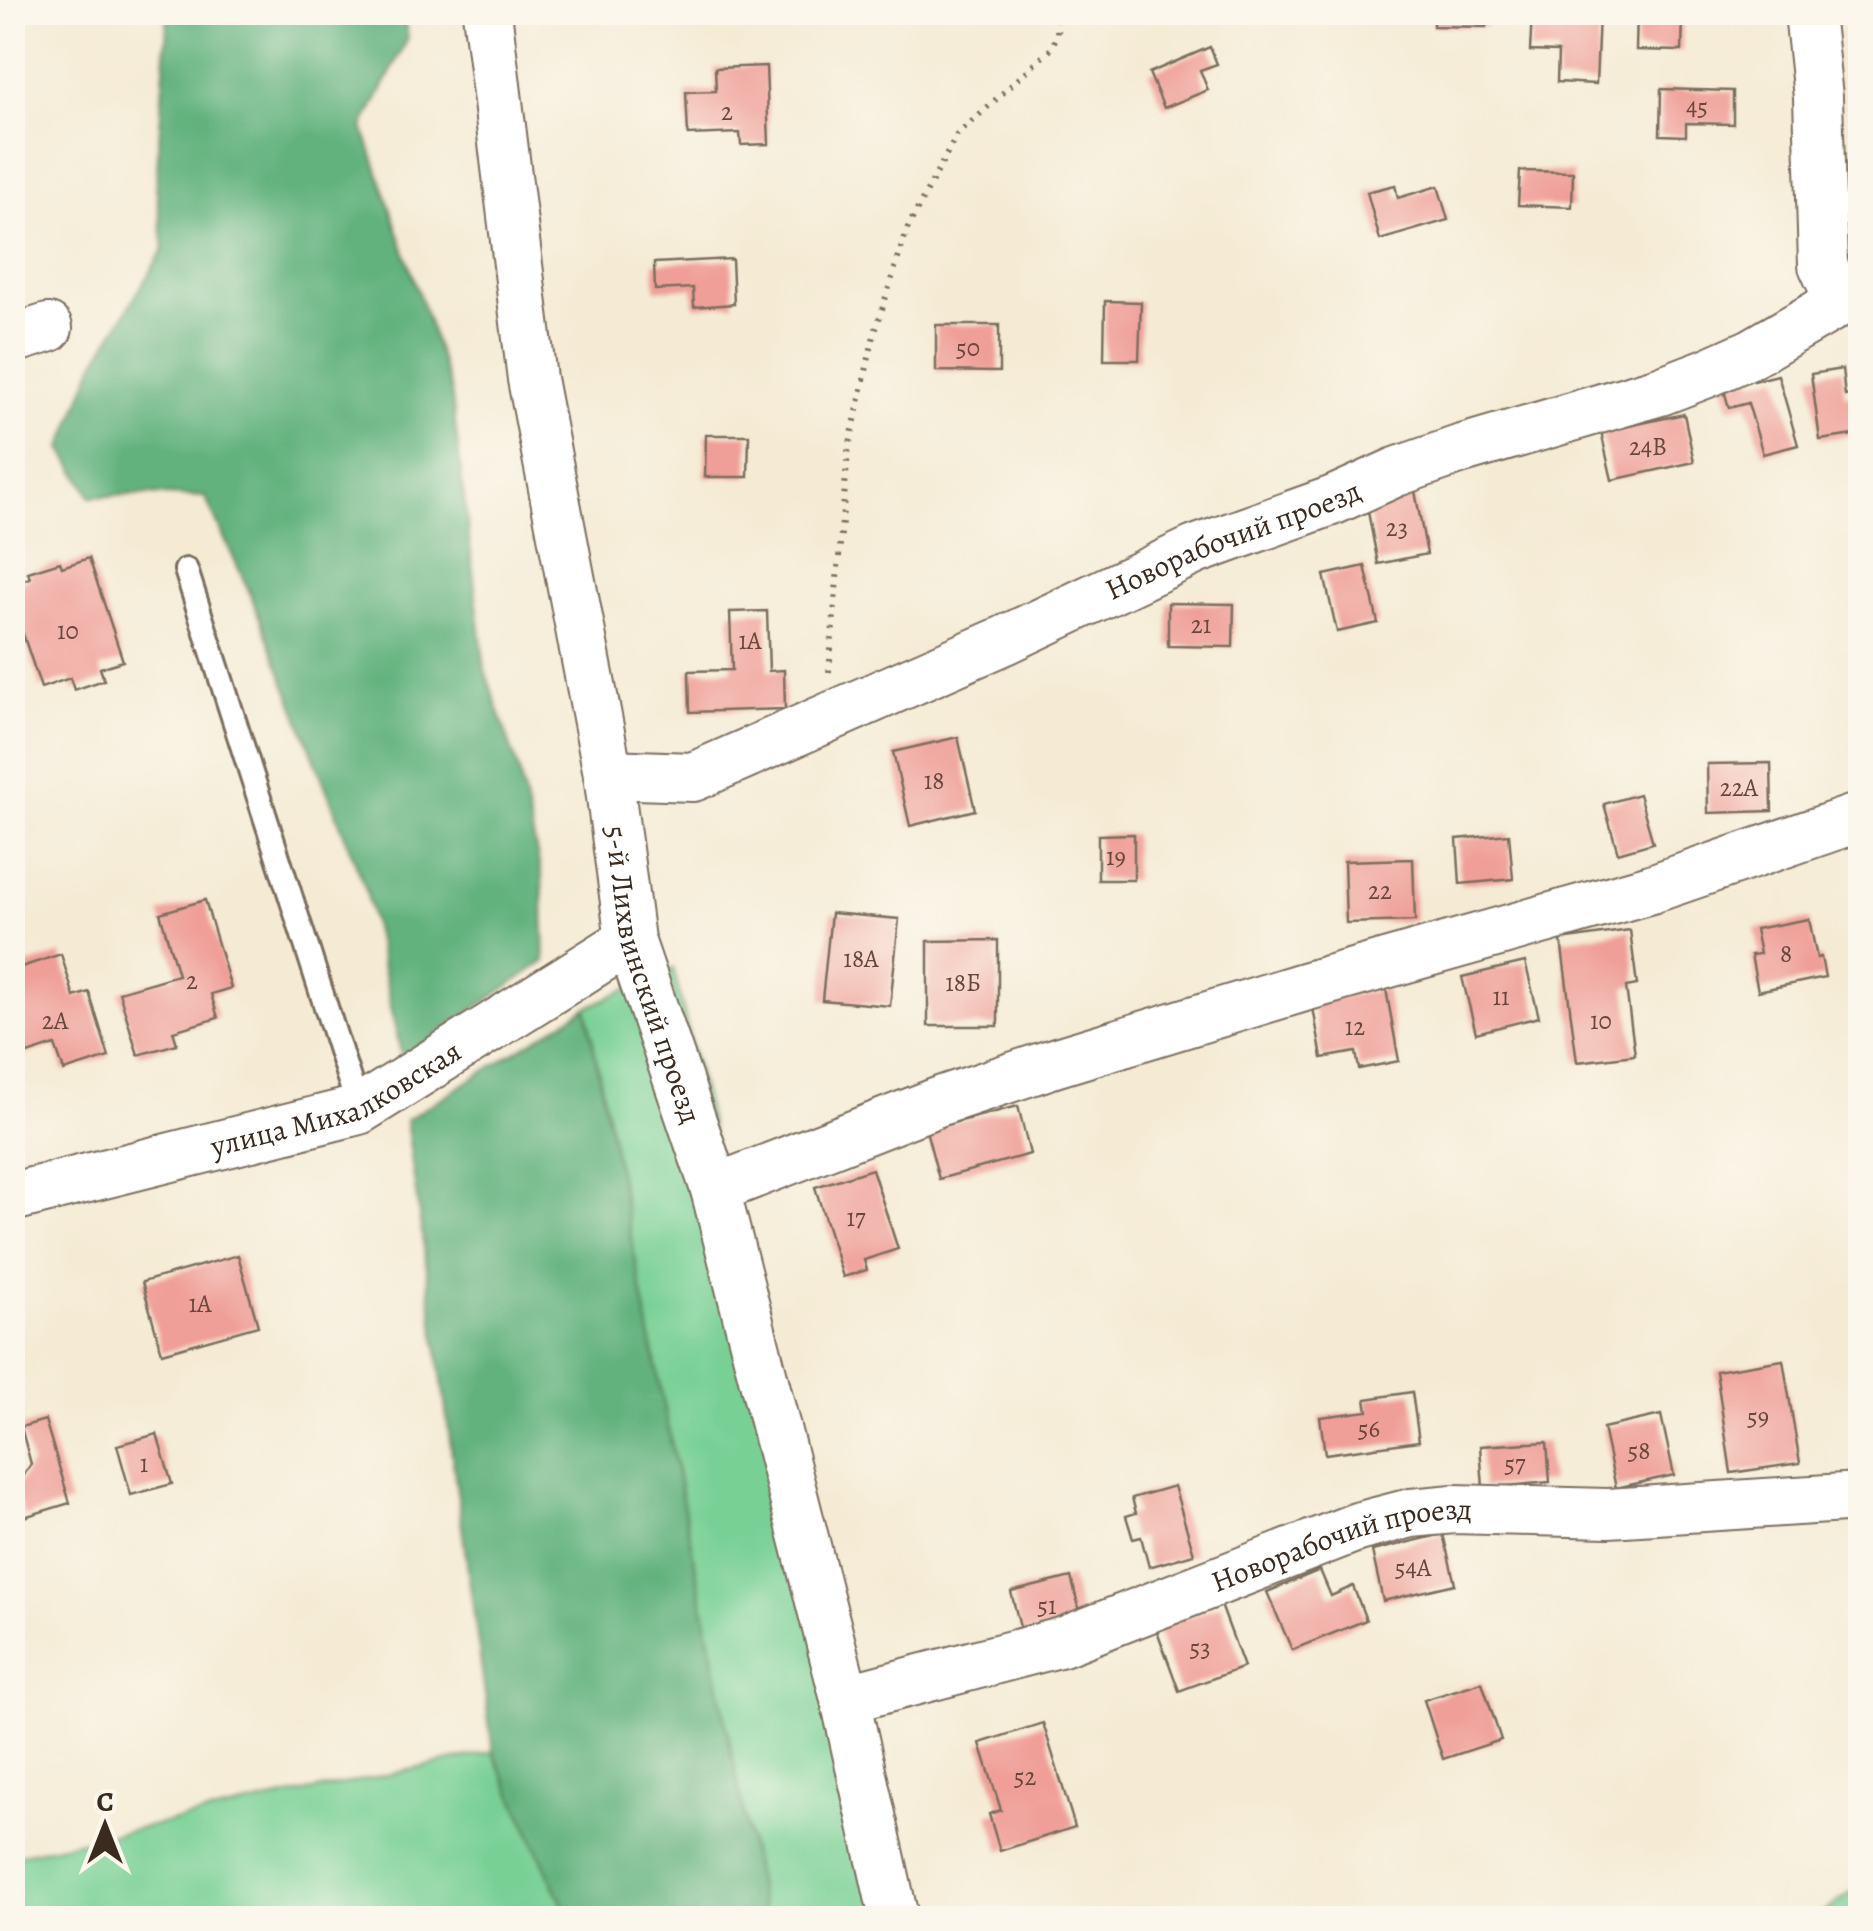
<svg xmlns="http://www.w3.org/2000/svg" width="1873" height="1931" viewBox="0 0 1873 1931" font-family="Alegreya,serif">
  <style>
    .green { fill: #78d095; stroke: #5a7d5a; stroke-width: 2.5 }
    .forest { fill: #62b27e; stroke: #4e6e4e; stroke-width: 2.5 }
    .building { fill: #ef9f97 }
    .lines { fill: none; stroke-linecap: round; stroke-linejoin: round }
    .service-casing { stroke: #7c6e5e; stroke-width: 28 }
    .minor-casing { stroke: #7c6e5e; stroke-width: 52 }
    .path { stroke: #7c6e5e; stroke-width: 6; stroke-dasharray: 2.5 8; stroke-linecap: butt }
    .service { stroke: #fff; stroke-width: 22 }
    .minor { stroke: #fff; stroke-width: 48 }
    .labels { text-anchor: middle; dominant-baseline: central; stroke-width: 10; stroke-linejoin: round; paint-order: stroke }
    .number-label { font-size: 25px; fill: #68473c }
    .street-label { font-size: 30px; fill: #3b2a1e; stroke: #fbf7ec }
  </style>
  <rect width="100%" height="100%" fill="#fbf7ec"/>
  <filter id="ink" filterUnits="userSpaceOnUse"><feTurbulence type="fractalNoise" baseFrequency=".01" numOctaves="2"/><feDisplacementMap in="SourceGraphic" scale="20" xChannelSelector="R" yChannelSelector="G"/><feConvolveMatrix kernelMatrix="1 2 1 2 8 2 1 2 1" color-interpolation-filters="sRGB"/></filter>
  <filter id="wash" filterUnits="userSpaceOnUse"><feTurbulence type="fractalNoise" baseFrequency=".0048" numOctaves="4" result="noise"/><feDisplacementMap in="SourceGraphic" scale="40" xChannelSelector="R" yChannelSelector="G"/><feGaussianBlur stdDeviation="2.25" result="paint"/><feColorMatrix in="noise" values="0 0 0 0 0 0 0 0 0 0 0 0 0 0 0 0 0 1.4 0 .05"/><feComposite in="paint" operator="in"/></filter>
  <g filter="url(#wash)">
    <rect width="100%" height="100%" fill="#f5ebd5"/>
    <!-- green -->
    <g class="green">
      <polygon points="673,968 742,1257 912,1918 764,1918 586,1008"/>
      <polygon points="493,1752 569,1918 13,1918 13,1856"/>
      <polygon points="1860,1886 1860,1918 1816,1918 1817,1918"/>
    </g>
    <!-- forest -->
    <g class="forest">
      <polygon points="168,13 403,13 408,38 363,127 451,390 485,670 519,772 542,877 545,961 402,1058 366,890 250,593 205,497 146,494 91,497 62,448 94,365 164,249 156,186"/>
      <polygon points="586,1008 764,1918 569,1918 493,1752 406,1120"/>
    </g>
    <g id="blocks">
      <!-- building -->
      <g class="building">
        <polygon points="1433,12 1487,12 1486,27 1433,26"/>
        <polygon points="1532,12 1599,15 1596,84 1557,82 1558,52 1530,51"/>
        <polygon points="1637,12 1683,12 1682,51 1636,50"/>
        <polygon points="1210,47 1217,64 1200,70 1208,90 1164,108 1149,73"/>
        <polygon points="766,66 769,144 741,145 740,133 688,135 686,92 716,91 715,68"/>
        <polygon points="1661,89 1733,91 1733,124 1686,123 1686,136 1660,135"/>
        <polygon points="1520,171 1573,172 1572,207 1518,205"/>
        <polygon points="1395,185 1398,198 1438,186 1448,220 1380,240 1367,192"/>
        <polygon points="732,259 734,304 694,307 693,288 655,290 654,263"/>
        <polygon points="1105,301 1141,302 1139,360 1104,360"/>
        <polygon points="936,325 999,325 999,372 936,371"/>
        <polygon points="1842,369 1845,396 1860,393 1860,434 1820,440 1811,374"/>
        <polygon points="1751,370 1754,381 1778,375 1798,445 1763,454 1748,403 1729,408 1721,379"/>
        <polygon points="1684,414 1694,462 1612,480 1601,432"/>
        <polygon points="706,435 749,435 748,477 705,477"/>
        <polygon points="1415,491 1427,554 1378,564 1366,501"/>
        <polygon points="89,558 123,661 100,668 104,680 74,690 70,678 41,688 12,601 12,584 30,578 28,572 60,562 62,567"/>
        <polygon points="1365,566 1378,623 1337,632 1324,575"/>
        <polygon points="1168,603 1234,604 1233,647 1168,646"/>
        <polygon points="767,611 769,671 784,670 785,709 690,712 689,671 732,670 730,612"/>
        <polygon points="958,737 975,810 910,826 893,752"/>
        <polygon points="1771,763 1772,811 1708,813 1707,764"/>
        <polygon points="1639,794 1653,843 1618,853 1604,804"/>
        <polygon points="1134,834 1134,880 1098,880 1098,835"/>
        <polygon points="1509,834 1513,879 1460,884 1457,839"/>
        <polygon points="1413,859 1415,921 1346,923 1344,861"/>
        <polygon points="205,900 231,988 211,994 218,1018 173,1031 177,1044 138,1055 119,992 178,975 160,913"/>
        <polygon points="831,913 899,919 890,1006 822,1000"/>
        <polygon points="1809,919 1817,958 1821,957 1825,977 1758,991 1751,955 1760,954 1755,929"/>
        <polygon points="1630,930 1637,985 1626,987 1635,1055 1577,1062 1561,940"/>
        <polygon points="998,940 998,1026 928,1026 928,941"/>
        <polygon points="61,954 74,997 89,992 109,1057 64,1071 55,1045 15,1058 12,1049 12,970"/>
        <polygon points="1525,962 1539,1017 1476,1033 1462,977"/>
        <polygon points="1386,989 1399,1061 1359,1069 1356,1052 1322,1058 1312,1002"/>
        <polygon points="1018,1106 1030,1154 939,1179 926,1130"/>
        <polygon points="872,1169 898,1249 864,1260 867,1270 843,1277 815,1187"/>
        <polygon points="238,1255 258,1326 162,1353 142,1282"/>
        <polygon points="1783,1360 1800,1463 1731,1473 1716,1371"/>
        <polygon points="1412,1392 1419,1441 1325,1454 1320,1417 1368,1411 1366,1399"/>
        <polygon points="1661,1415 1674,1475 1616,1488 1603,1428"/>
        <polygon points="45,1420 70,1503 24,1517 15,1489 31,1464 21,1427"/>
        <polygon points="157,1434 172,1484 131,1495 117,1445"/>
        <polygon points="1547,1442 1550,1482 1483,1488 1480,1446"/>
        <polygon points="1174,1486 1194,1554 1149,1567 1141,1537 1133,1539 1126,1516 1136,1513 1132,1498"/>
        <polygon points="1443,1534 1455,1584 1383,1601 1372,1551"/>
        <polygon points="1320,1570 1331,1596 1353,1586 1366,1620 1292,1650 1267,1592"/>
        <polygon points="1071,1577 1082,1620 1022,1635 1011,1592"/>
        <polygon points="1221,1605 1244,1667 1179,1691 1156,1628"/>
        <polygon points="1482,1682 1501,1740 1443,1759 1424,1700"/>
        <polygon points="1043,1723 1075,1827 1000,1851 989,1814 1001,1810 980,1743"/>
      </g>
    </g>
  </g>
  <g filter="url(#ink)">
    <use href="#blocks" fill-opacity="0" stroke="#7c6e5e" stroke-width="2.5"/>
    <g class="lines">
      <!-- service casing -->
      <g class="service-casing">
        <polyline id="service" points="186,570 359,1110"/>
      </g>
      <!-- minor casing -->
      <g class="minor-casing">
        <g id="minor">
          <path id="s1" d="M487,12l45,367 76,395 22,166 85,249 130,510 49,219"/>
          <polyline points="1809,12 1818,97 1823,265 1840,302"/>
          <polyline points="12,339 48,328"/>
          <path id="s2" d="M608,774l85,3 312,-137 190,-90 139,-50 62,-28 63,-22 201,-59 47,-18 45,-20 88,-51 20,-8"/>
          <polyline points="715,1189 943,1100 1057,1062 1304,987 1651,889 1860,817"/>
          <path id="s3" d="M12,1197l347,-87 271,-170"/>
          <path id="s4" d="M845,1699l217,-57 295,-115 54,-14 43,-4 154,4 252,-16"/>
        </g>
      </g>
      <!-- path -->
      <polyline class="path" points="829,672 848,452 874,335 908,227 957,135 1051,49 1057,35 1058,12"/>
      <!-- service -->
      <use href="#service" class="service"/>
      <!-- minor -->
      <use href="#minor" class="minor"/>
    </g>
  </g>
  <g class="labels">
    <!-- number labels -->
    <g class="number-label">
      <text x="1697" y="107">45</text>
      <text x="727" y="112">2</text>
      <text x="968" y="348">50</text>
      <text x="1648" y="447">24В</text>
      <text x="1397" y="528">23</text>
      <text x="1201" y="625">21</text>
      <text x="68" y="631">10</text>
      <text x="750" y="641">1А</text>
      <text x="934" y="781">18</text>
      <text x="1739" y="788">22А</text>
      <text x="1116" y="857">19</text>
      <text x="1380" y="891">22</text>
      <text x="1786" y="954">8</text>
      <text x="861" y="959">18А</text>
      <text x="192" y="981">2</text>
      <text x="963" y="983">18Б</text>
      <text x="1501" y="997">11</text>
      <text x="55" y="1021">2А</text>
      <text x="1601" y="1021">10</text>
      <text x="1355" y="1027">12</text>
      <text x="856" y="1218">17</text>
      <text x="200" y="1304">1А</text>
      <text x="1758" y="1417">59</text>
      <text x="1369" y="1429">56</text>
      <text x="1639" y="1451">58</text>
      <text x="144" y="1464">1</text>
      <text x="1515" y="1464">57</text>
      <text x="1413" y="1568">54А</text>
      <text x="1047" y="1606">51</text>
      <text x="1200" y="1648">53</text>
      <text x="1025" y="1777">52</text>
    </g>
    <!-- street labels -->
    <g class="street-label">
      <text stroke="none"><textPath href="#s2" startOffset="675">Новорабочий проезд</textPath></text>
      <text stroke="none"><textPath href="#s1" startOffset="978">5-й Лихвинский проезд</textPath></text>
      <text stroke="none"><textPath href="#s3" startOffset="340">улица Михалковская</textPath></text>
      <text stroke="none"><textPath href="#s4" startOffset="522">Новорабочий проезд</textPath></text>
    </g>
  </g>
  <!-- margin -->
  <rect width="1873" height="1931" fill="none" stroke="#fbf7ec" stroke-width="50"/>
  <!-- north arrow -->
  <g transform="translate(105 1826)" stroke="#fbf7ec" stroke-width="8" paint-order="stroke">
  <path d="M0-8L18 38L0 25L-18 38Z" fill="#3b2a1e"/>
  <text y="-15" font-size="28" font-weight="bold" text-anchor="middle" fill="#3b2a1e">С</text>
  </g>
</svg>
